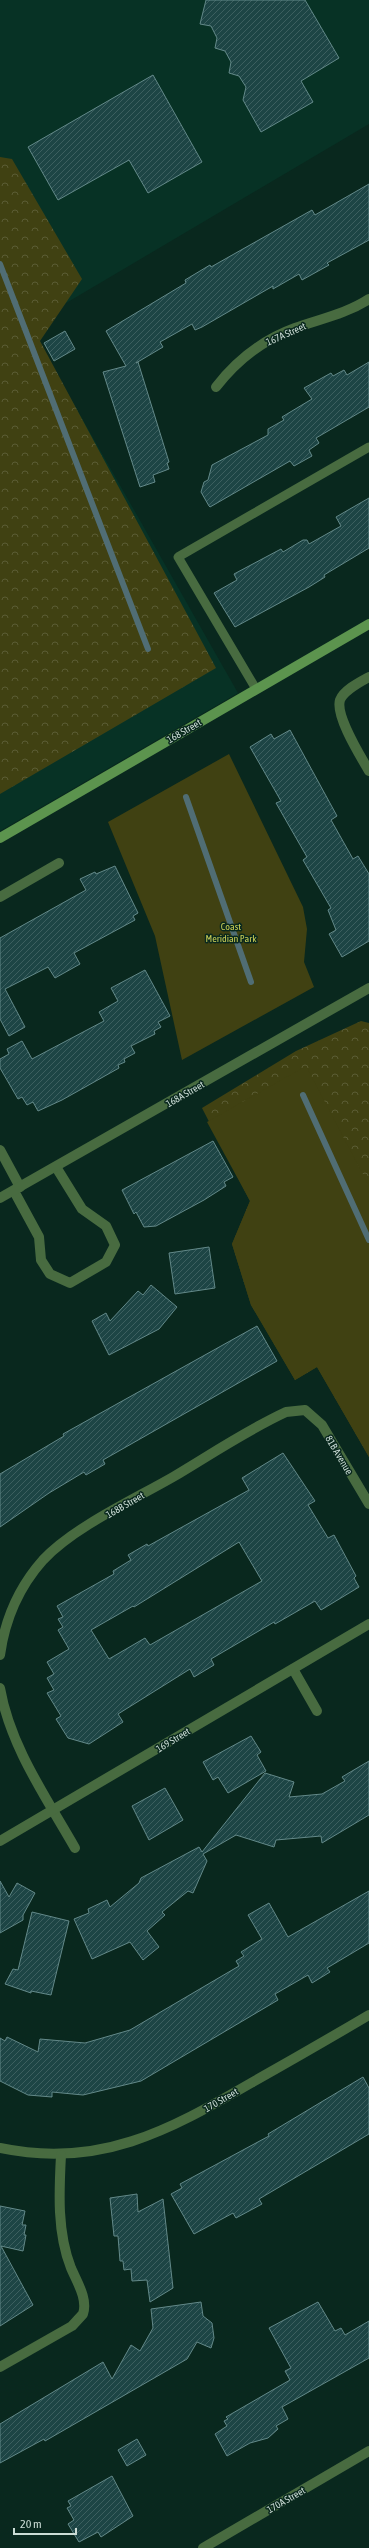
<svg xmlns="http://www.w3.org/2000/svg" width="369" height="2548" viewBox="0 0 369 2548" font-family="'Asap Condensed',sans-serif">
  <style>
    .built { fill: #073225 }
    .forest { fill: url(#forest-crowns) }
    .park { fill: #404112 }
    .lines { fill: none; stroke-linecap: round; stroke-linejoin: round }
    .stream { stroke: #506d74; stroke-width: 6 }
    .building { fill: url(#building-hatch); stroke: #638989; fill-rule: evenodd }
    .service { stroke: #486b40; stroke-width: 9 }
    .minor { stroke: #486b40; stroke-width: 10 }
    .secondary { stroke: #5c944e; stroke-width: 10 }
    .labels { text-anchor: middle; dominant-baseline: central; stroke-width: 3; stroke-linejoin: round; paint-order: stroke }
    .street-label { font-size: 10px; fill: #cbdcd5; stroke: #09281e }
    .park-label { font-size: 10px; fill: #cace56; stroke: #09281e }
  </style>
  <defs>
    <pattern id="forest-crowns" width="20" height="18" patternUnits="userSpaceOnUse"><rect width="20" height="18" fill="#404112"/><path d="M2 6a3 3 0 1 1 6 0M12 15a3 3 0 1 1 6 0" fill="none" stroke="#5a5c34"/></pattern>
    <pattern id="building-hatch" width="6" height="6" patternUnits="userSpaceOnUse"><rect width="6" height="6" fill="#1d4545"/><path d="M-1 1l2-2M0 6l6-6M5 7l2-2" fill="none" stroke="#3c5f5f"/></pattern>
  </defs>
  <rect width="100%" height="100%" fill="#09281e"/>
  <!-- built -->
  <polygon class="built" points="0,0 369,0 369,124 29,325 238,693 0,831"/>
  <!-- forest -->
  <g class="forest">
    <polygon points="0,157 12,159 82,279 40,341 216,668 0,794"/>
    <polygon points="361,1021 369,1023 369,1457 317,1367 295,1380 251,1305 232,1244 250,1201 202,1108 296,1051"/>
  </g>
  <!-- park -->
  <g class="park">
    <polygon points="229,754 303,907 307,929 304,962 314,987 182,1060 155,936 108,822"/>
    <polygon points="306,1066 369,1186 369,1457 317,1367 295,1380 251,1305 232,1244 250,1201 207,1122"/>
  </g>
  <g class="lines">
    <!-- stream -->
    <g class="stream">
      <polyline points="0,264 148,649"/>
      <polyline points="186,797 251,982"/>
      <polyline points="303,1095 369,1240"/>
    </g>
  </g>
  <!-- building -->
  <g class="building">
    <polygon points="206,0 305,0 339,58 301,81 313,102 261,132 243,100 246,87 239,76 229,73 231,62 225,51 215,48 217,38 211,26 200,24"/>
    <polygon points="153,75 202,162 148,193 129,160 58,200 28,147"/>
    <polygon points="369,184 369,240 327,263 329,265 302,280 299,274 273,289 273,286 202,327 195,330 192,324 160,342 163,347 136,363 138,362 169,462 167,463 169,469 153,475 155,482 140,487 103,372 126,366 106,331 186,283 185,280 210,265 211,267 312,210 315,215"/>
    <polygon points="65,331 75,349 54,361 44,343"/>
    <polygon points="369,362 369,407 316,438 319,443 309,450 312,456 294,466 290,461 210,507 209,506 201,492 204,482 208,480 212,465 268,435 268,429 284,420 282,417 312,399 304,388 331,373 333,376 344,370 347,375"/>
    <polygon points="369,498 369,548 324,575 325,577 309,587 235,627 214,593 237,580 234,574 281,549 283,552 303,540 307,540 309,544 341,526 336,517"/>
    <polygon points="290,730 337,816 331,820 353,859 358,856 369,874 369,941 342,957 329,934 336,930 328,910 331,908 303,860 307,857 276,803 281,801 250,747 271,734 274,739"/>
    <polygon points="115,866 138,913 133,916 135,920 74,953 80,964 55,978 48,967 5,989 25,1027 9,1036 0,1019 0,938 86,890 80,879 95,872 96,874"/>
    <polygon points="145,970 170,1016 158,1022 161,1027 154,1031 155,1034 131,1046 135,1053 124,1059 125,1062 118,1065 119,1068 62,1100 38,1111 33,1102 27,1105 22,1097 18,1099 0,1068 0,1059 9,1054 7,1049 22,1041 32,1059 104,1021 99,1012 118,1001 111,988"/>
    <polygon points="213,1141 233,1177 224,1182 226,1186 204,1200 156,1226 144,1227 136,1212 134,1214 122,1190"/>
    <polygon points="209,1247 215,1288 175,1294 169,1253"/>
    <polygon points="151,1285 177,1307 159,1329 109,1355 92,1321 106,1313 110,1321 138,1291 143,1295"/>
    <polygon points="257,1326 277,1361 103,1460 105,1464 86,1475 84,1472 49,1493 0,1527 0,1474 64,1436 63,1434"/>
    <path d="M283,1453l32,48 -7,4 20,33 6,-3 22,41 -2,2 5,9 -38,23 -6,-9 -40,23 -1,-2 -63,37 3,6 -20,12 -4,-8 -72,45 5,8 -34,22 -21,-6 -12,-19 5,-3 -14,-23 7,-3 -7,-12 7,-4 -7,-12 22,-13 -11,-19 5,-3 -5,-8 5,-2 -6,-11 57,-32 -1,-3 18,-11 -3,-5 19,-11 1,2 101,-56 -7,-12zM239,1542l23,39 -112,64 -5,-7 -36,21 -18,-29 42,-24 1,1z"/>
    <polygon points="251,1736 261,1752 257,1755 266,1771 228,1793 218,1777 213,1780 203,1762"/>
    <polygon points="369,1761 369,1815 322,1843 321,1836 276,1840 274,1847 236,1835 203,1854 207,1861 193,1893 188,1891 162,1912 165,1915 147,1931 159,1947 143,1960 130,1942 92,1959 74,1919 89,1913 88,1909 107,1900 110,1907 139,1883 141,1878 199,1847 202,1852 265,1773 294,1782 289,1797 322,1794 345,1781 342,1777"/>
    <polygon points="165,1788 183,1820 149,1840 132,1806"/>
    <polygon points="0,1881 9,1897 17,1883 35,1893 23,1915 23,1920 0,1933"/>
    <polygon points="369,1891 369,1943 327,1968 330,1972 312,1983 308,1975 275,1994 278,2000 141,2081 83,2095 52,2092 52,2097 28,2095 0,2081 0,2038 5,2041 7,2037 38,2052 40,2039 85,2043 130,2030 239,1966 236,1961 244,1956 241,1952 262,1939 248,1915 269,1903 288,1937"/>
    <polygon points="32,1912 69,1921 51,1995 31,1991 31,1993 5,1984 13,1969 18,1970"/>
    <polygon points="363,2077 369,2088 369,2134 259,2199 262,2204 236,2218 233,2213 194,2234 171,2194 182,2188 180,2184 269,2136 268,2134"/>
    <polygon points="137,2194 138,2212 163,2199 173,2288 150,2302 147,2280 132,2281 131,2269 124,2270 123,2261 120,2261 118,2236 114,2236 110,2198"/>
    <polygon points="0,2206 25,2211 22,2225 26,2225 24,2235 26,2235 23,2251 1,2246 33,2305 0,2326"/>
    <polygon points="201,2302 203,2316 212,2323 214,2338 211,2348 197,2342 187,2359 45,2441 44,2439 0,2463 0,2424 103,2362 112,2379 131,2345 140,2351 153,2328 151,2309"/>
    <polygon points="318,2302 335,2331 341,2328 345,2335 369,2321 369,2358 282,2407 288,2419 276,2426 278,2429 268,2438 250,2443 227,2456 215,2434 227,2426 224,2421 228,2419 226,2417 290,2380 285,2371 291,2368 269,2328"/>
    <polygon points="137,2439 146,2455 127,2466 118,2450"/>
    <polygon points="112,2476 133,2516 101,2537 98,2532 79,2542 68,2524 74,2520 67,2508 71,2506 68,2501"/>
  </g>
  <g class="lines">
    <!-- service -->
    <polyline class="service" points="256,689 178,557 369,447"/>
    <!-- minor -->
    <g class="minor">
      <path d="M216,387c21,-27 46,-47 79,-59 25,-9 51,-14 74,-29"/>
      <path d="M369,677c-9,5 -25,13 -29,23 -5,16 21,57 29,71"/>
      <polyline points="0,897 59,863"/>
      <polyline points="0,1150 20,1187"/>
      <polyline points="14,1191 39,1237 41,1260 50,1274 70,1283 106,1262 115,1245 106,1226 82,1209 56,1167"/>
      <polyline points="0,1198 369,988"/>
      <path d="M0,1655c5,-36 19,-68 43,-95 31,-33 90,-60 130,-83 37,-22 74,-47 113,-65l19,-2 17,15 47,79"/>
      <polyline points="293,1669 317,1711"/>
      <path d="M0,1688c10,58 46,109 75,160"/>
      <polyline points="0,1841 369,1624"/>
      <path d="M0,2148c99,21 168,-17 251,-65 39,-22 79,-45 118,-68"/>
      <path d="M0,2367l72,-41 11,-12c5,-15 -6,-32 -12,-46 -14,-35 -12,-76 -10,-113"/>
      <polyline points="203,2548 369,2451"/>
    </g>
    <!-- secondary -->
    <polyline class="secondary" points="0,838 369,624"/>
  </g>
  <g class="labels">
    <!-- street labels -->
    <g class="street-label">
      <text transform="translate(286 334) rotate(-24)">167A Street</text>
      <text transform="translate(184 731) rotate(-30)">168 Street</text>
      <text transform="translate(185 1094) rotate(-30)">168A Street</text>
      <text transform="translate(339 1455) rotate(59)">81B Avenue</text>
      <text transform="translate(125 1505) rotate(-30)">168B Street</text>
      <text transform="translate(173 1740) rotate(-31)">169 Street</text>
      <text transform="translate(221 2100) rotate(-30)">170 Street</text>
      <text transform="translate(286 2500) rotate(-30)">170A Street</text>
    </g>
    <!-- park labels -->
    <g class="park-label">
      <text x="231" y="926">Coast<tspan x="231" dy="12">Meridian Park</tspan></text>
    </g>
  </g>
  <!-- scale -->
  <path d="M14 2528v6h62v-6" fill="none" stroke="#cbdcd5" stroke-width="2"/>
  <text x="20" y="2528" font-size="12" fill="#cbdcd5" stroke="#09281e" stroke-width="3" paint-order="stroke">20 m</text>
</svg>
